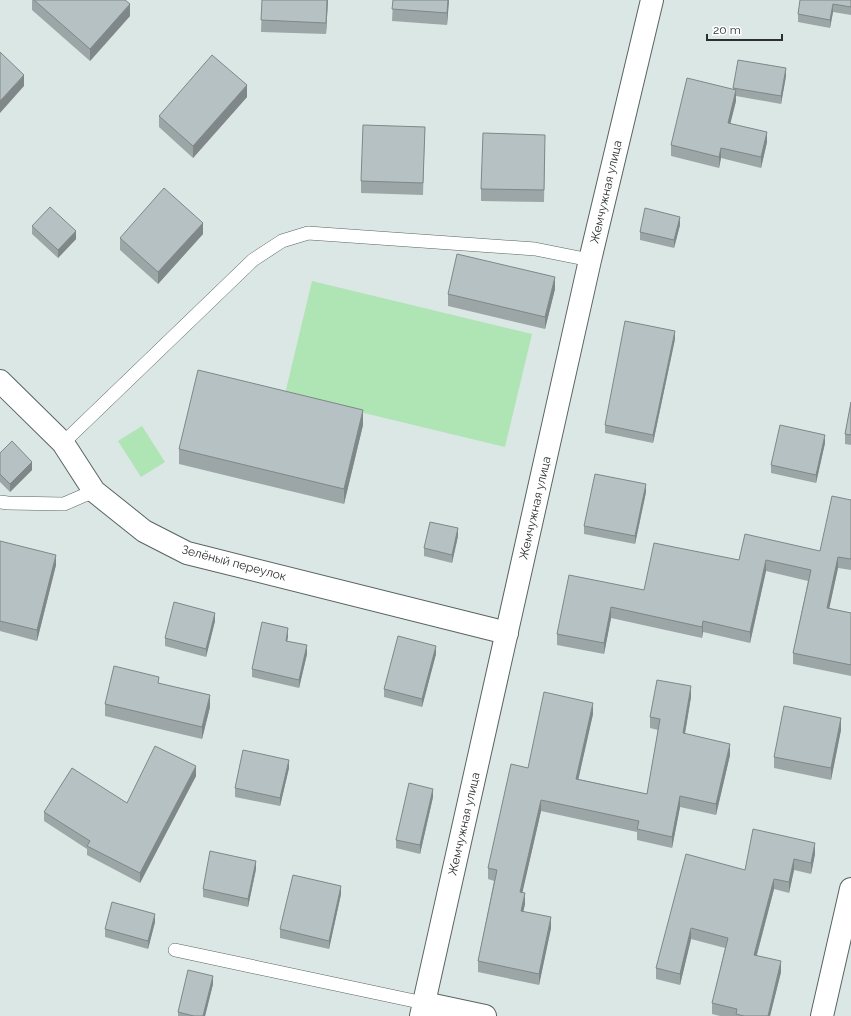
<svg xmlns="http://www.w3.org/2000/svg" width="851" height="1016" viewBox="0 0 851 1016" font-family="Raleway,sans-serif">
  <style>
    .green { fill: #afe4b5 }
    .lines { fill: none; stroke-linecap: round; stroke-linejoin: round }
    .lane-casing { stroke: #596462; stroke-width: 14 }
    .street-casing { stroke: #596462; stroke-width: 24 }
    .lane { stroke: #fff; stroke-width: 13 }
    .street { stroke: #fff; stroke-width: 22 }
    .wall { fill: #9ca6a7 }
    .shaded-wall { fill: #7f8788 }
    .building { fill: #b5c1c2; stroke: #7f8788 }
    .labels { text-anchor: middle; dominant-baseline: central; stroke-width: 3; stroke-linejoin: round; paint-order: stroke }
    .street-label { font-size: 12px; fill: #2b2f2e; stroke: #fff }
  </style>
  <rect width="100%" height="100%" fill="#dbe7e5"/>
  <!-- green -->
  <g class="green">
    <polygon points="312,281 532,334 505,447 285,394"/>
    <polygon points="142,426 165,462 141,477 118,441"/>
  </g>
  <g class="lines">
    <!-- lane casing -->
    <g class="lane-casing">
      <g id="lane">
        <polyline points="63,443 253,260 282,241 308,233 535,249 590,260"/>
        <polyline points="0,502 8,503 64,504 94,491"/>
        <polyline points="175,950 424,1003"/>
      </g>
    </g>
    <!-- street casing -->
    <g class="street-casing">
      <g id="street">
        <polyline points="0,381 63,443 94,491 144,531 187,553 507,633"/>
        <polyline points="424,1003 485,1016"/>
        <polyline points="421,1016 590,260 652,0"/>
        <polyline points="822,1016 851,889"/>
      </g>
    </g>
    <!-- lane -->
    <use href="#lane" class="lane"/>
    <!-- street -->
    <use href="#street" class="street"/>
  </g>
  <!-- wall -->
  <g class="wall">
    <polygon points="32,0 125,0 130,16 90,61 32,10"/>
    <polygon points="262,0 328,0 326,34 261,32"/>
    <polygon points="393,0 449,0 447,25 392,21"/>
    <polygon points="800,0 851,0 851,15 833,12 830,28 798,22 798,14"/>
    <polygon points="786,76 781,104 736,96 736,101 730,123 767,142 761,168 721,158 719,168 671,156 671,145 733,89 733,88"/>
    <polygon points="247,97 193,158 159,127 159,116"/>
    <polygon points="425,127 423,195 361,193 361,181"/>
    <polygon points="545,146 544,202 481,201 481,189"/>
    <polygon points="680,225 674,248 640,240 640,232"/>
    <polygon points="32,226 76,239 58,258 32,234"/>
    <polygon points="203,234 158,284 120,250 120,238"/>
    <polygon points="555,289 545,329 448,306 448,294"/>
    <polygon points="675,339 653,443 605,433 605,425"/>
    <polygon points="851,402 851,445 845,444 845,434"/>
    <polygon points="363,425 344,504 179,464 179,449"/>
    <polygon points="825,443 816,483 771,473 771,465"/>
    <polygon points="0,453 32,470 10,492 0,482"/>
    <polygon points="646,492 635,544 584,534 584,526"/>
    <polygon points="851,500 851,570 838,568 829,608 851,613 851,676 793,664 793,653 808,581 766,571 750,643 703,632 702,638 611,618 604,654 557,645 557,634 644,590 739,560 820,551"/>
    <polygon points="458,536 452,563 424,556 424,548"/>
    <polygon points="0,541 56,565 37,641 0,631"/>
    <polygon points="215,621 206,657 165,646 165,638"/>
    <polygon points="288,636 287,641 307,654 299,688 252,677 252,669"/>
    <polygon points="436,654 422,707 384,697 384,689"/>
    <polygon points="159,683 210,707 202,739 105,716 105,704"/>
    <polygon points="691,697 685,734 730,755 716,815 680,807 672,848 637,840 637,832 541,811 522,893 525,904 523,912 551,928 539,985 478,972 478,961 494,881 488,879 488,868 528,768 593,714 578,779 647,794 658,730 650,728 650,717"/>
    <polygon points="841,730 831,780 774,768 774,757"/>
    <polygon points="289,768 280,806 235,797 235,788"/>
    <polygon points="196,776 140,883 87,855 87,849 44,821 44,812 127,803"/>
    <polygon points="433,797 420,854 396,848 396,840"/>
    <polygon points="815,854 811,874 794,870 789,893 774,889 757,955 781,972 770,1016 720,1016 712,1014 712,1003 725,948 691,939 680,985 656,979 656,968 745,870"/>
    <polygon points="256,869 248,907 203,897 203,889"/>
    <polygon points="341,894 329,949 280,938 280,929"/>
    <polygon points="155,922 148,949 105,937 105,929"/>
    <polygon points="213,984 205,1016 178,1016 178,1012"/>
  </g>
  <!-- shaded-wall -->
  <g class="shaded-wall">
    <polygon points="327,0 328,0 326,34 326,23"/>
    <polygon points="448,0 449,0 447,25 447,13"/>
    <polygon points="130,4 130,16 90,61 90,49"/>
    <polygon points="833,4 833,12 830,28 830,20"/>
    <polygon points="786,68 786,76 781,104 781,96"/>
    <polygon points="24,75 24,86 0,113 0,101"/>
    <polygon points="247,85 247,97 193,158 193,146"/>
    <polygon points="736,90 736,101 728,133 728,123"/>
    <polygon points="767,132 767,142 761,168 761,157"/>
    <polygon points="721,148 721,158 719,168 719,157"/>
    <polygon points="680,217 680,225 674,248 674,240"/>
    <polygon points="203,223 203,234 158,284 158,272"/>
    <polygon points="76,231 76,239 58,258 58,250"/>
    <polygon points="555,277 555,289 545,329 545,317"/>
    <polygon points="675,331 675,339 653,443 653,435"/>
    <polygon points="363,410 363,425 344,504 344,489"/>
    <polygon points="825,435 825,443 816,483 816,475"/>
    <polygon points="32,462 32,470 10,492 10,484"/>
    <polygon points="646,484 646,492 635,544 635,536"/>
    <polygon points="458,528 458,536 452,563 452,555"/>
    <polygon points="56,555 56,565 37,641 37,630"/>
    <polygon points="838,557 838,568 827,619 827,608"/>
    <polygon points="766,560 766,571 750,643 750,632"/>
    <polygon points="611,607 611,618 604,654 604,643"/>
    <polygon points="215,613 215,621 206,657 206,649"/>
    <polygon points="703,621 703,632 702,638 702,627"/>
    <polygon points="288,628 288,636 286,649 286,641"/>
    <polygon points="307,645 307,654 299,688 299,680"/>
    <polygon points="436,646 436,654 422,707 422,699"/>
    <polygon points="691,686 691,697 683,744 683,733"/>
    <polygon points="210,695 210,707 202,739 202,727"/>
    <polygon points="593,703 593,714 576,790 576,779"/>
    <polygon points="841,718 841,730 831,780 831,768"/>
    <polygon points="730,744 730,755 716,815 716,804"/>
    <polygon points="289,760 289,768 280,806 280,798"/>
    <polygon points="196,766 196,776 140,883 140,873"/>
    <polygon points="433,789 433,797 420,854 420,845"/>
    <polygon points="680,796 680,807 672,848 672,837"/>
    <polygon points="541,800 541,811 520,903 520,892"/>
    <polygon points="815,843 815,854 811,874 811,863"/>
    <polygon points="794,859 794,870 789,893 789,882"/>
    <polygon points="256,861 256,869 248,907 248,899"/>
    <polygon points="774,879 774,889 754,965 754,955"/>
    <polygon points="341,886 341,894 329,949 329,941"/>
    <polygon points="525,893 525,904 521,922 521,911"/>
    <polygon points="155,914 155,922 148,949 148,941"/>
    <polygon points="551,917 551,928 539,985 539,974"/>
    <polygon points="691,928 691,939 680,985 680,974"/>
    <polygon points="781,961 781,972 770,1016 768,1016"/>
    <polygon points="213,976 213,984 205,1016 203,1016"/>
  </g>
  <!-- building -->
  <g class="building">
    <polygon points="34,0 125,0 130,4 90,49"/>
    <polygon points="262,0 327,0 326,23 261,20"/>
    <polygon points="393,0 448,0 447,13 392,9"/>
    <polygon points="800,0 851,0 851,7 833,4 830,20 798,14"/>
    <polygon points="0,52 24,75 0,101"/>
    <polygon points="212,55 247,85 193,146 159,116"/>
    <polygon points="738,60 786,68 781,96 733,88"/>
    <polygon points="687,78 736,90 728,123 767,132 761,157 721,148 719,157 671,145"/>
    <polygon points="363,125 425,127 423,183 361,181"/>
    <polygon points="483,133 545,135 544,190 481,189"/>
    <polygon points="164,188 203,223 158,272 120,238"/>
    <polygon points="50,207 76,231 58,250 32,226"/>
    <polygon points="645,208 680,217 674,240 640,232"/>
    <polygon points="457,254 555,277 545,317 448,294"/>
    <polygon points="625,321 675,331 653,435 605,425"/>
    <polygon points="198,370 363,410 344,489 179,449"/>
    <polygon points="851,402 851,435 845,434"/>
    <polygon points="780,425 825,435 816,475 771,465"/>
    <polygon points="12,441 32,462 10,484 0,474 0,453"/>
    <polygon points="595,474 646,484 635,536 584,526"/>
    <polygon points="832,496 851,500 851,559 838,557 827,608 851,613 851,665 793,653 811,570 766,560 750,632 703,621 702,627 611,607 604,643 557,634 569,575 644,590 654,543 739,560 745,534 820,551"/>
    <polygon points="430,522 458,528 452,555 424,548"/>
    <polygon points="0,541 56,555 37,630 0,621"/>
    <polygon points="174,602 215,613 206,649 165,638"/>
    <polygon points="262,622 288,628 286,641 307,645 299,680 252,669"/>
    <polygon points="398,636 436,646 422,699 384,689"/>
    <polygon points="114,666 159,677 158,683 210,695 202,727 105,704"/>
    <polygon points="657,680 691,686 683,733 730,744 716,804 680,796 672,837 637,829 639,821 541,800 520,892 525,893 521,911 551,917 539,974 478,961 497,870 488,868 511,764 528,768 544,692 593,703 576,779 647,794 660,719 650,717"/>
    <polygon points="784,706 841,718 831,768 774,757"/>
    <polygon points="155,746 196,766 140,873 87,846 90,841 44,812 72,768 127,803"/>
    <polygon points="243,750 289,760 280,798 235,788"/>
    <polygon points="409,783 433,789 420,845 396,840"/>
    <polygon points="753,829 815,843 811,863 794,859 789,882 774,879 754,955 781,961 768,1016 744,1016 736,1014 737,1009 712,1003 728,938 691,928 680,974 656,968 686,854 745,870"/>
    <polygon points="210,851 256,861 248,899 203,889"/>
    <polygon points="293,875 341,886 329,941 280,929"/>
    <polygon points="112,902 155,914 148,941 105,929"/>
    <polygon points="188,970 213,976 203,1016 194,1016 178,1012"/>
  </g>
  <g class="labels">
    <!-- street labels -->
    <g class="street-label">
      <text transform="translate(606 192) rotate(-77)">Жемчужная улица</text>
      <text transform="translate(535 508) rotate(-77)">Жемчужная улица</text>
      <text transform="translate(234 563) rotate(15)">Зелёный переулок</text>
      <text transform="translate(464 824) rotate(-77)">Жемчужная улица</text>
    </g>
  </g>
  <!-- scale -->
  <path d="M707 34v6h75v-6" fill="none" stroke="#2b2f2e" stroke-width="2"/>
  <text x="713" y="34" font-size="12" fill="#2b2f2e" stroke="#ffffff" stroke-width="3" paint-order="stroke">20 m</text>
</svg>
